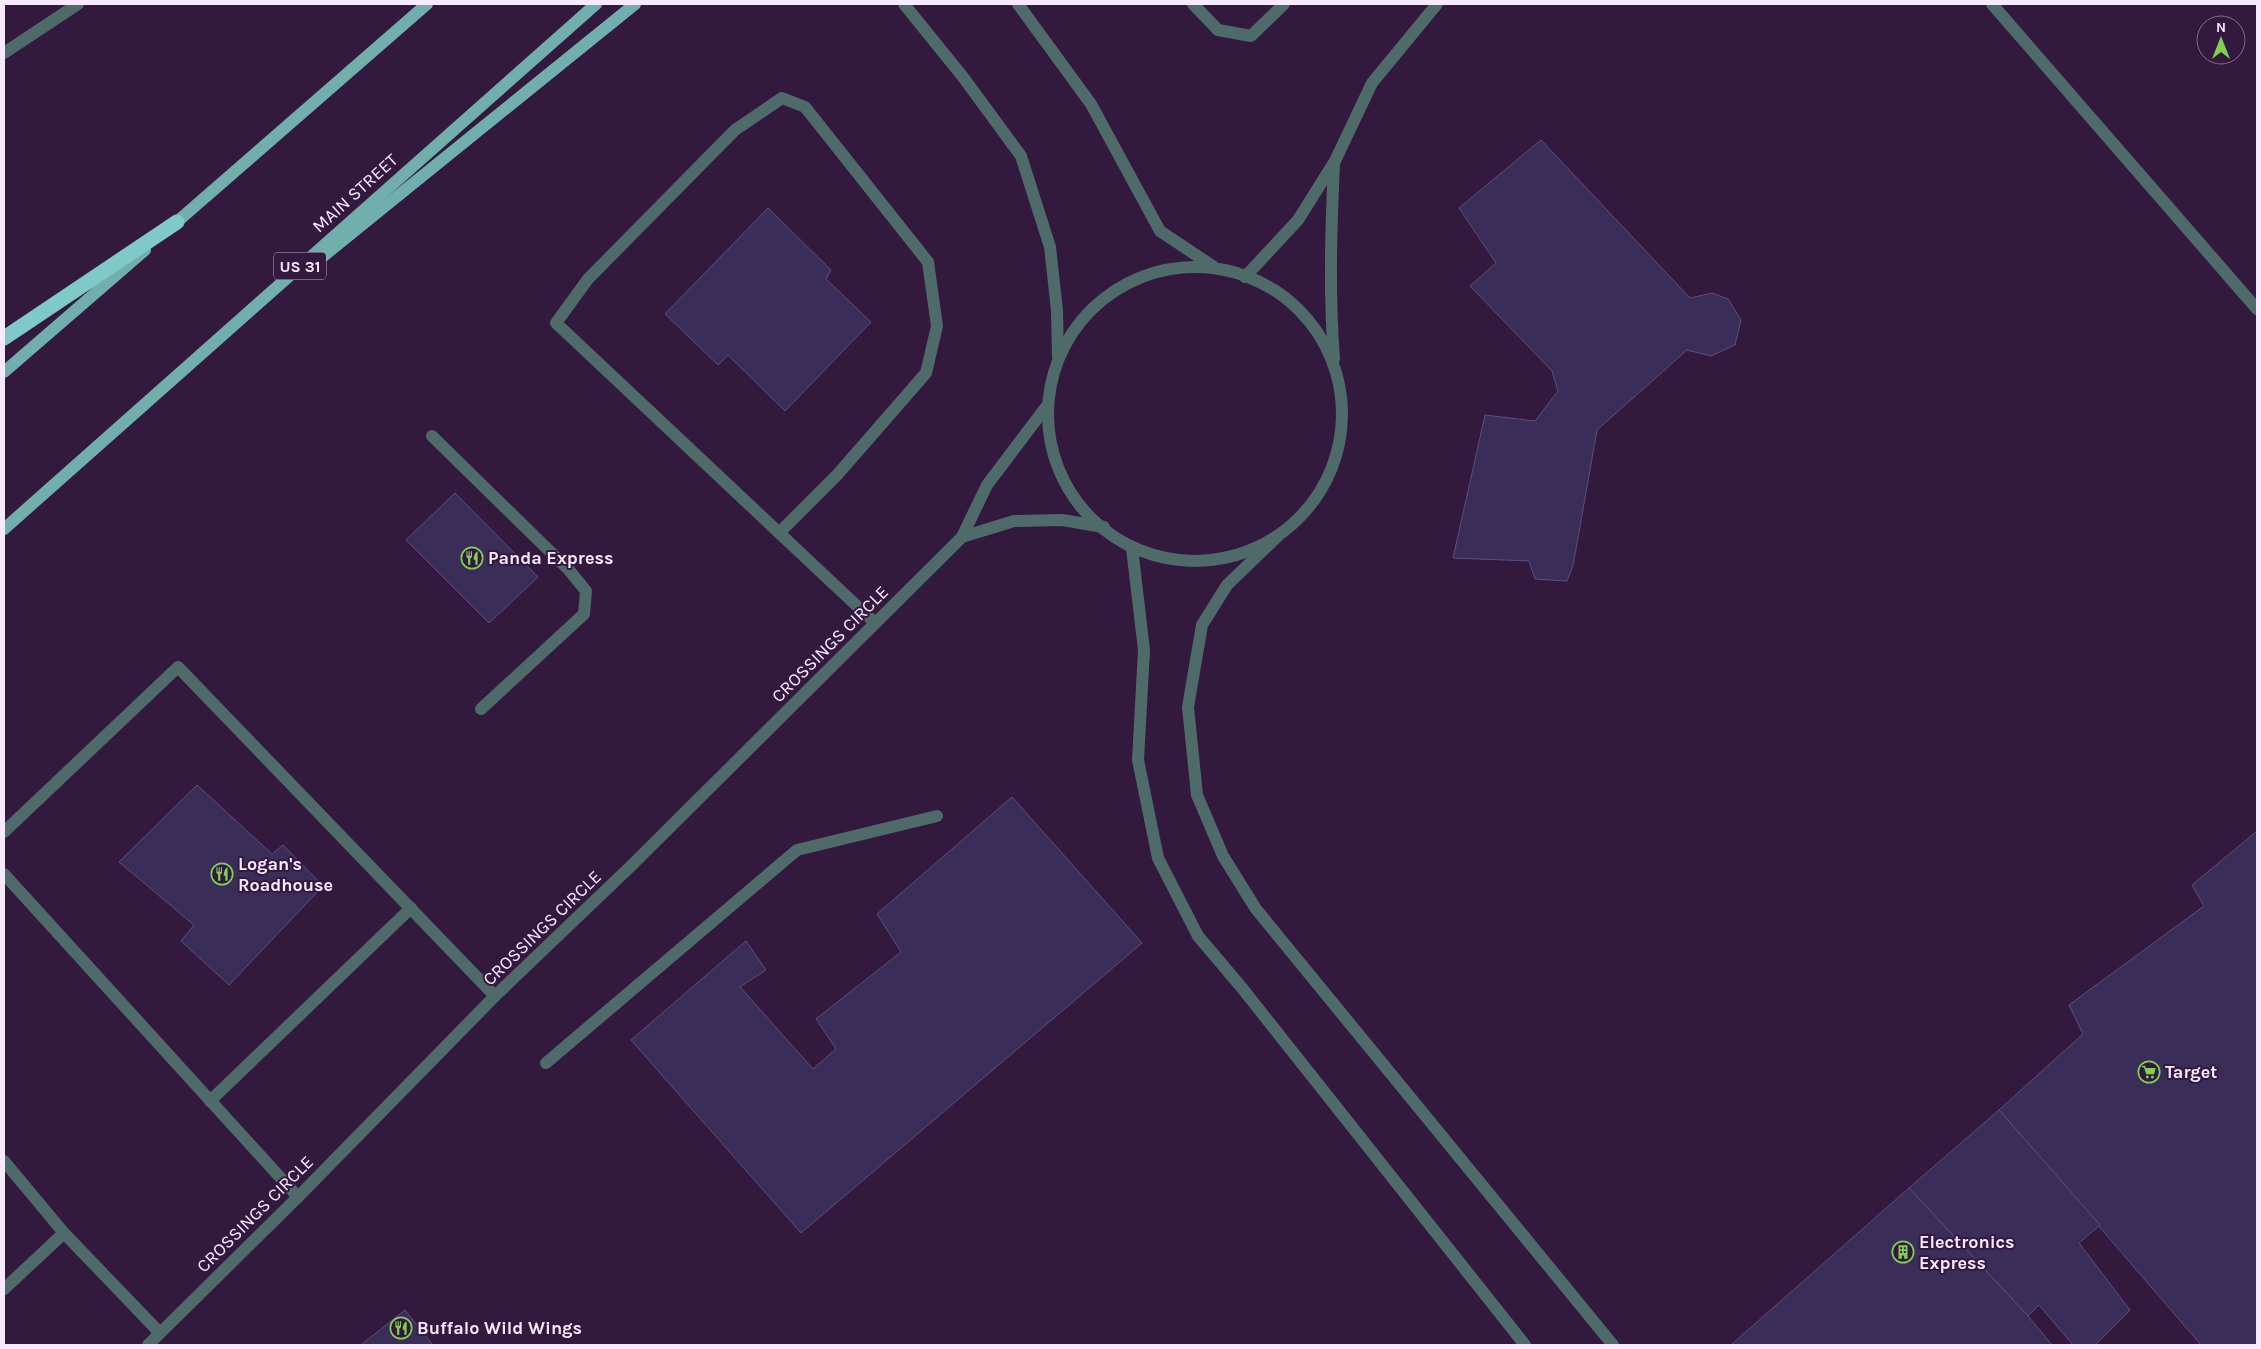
<svg xmlns="http://www.w3.org/2000/svg" width="2261" height="1349" viewBox="0 0 2261 1349" font-family="Karla,sans-serif">
  <style>
    .building { fill: #3a2e59; stroke: #5b4f7d }
    .lines { fill: none; stroke-linecap: round; stroke-linejoin: round }
    .lane { stroke: #4e6b6a; stroke-width: 12 }
    .primary { stroke: #71aeae; stroke-width: 12 }
    .highway { stroke: #7fc9c9; stroke-width: 15 }
    .labels { text-anchor: middle; dominant-baseline: central; stroke-width: 4; stroke-linejoin: round; paint-order: stroke }
    .shield { fill: #34193f; stroke: #bdabc5; stroke-width: 1 }
    .shield-label { font-size: 16px; font-weight: bold; fill: #f8eafe }
    .street-label { font-size: 18px; fill: #f8eafe; stroke: #34193f }
    .poi-label { font-size: 18px; font-weight: bold; fill: #f8eafe; stroke: #34193f; text-anchor: start }
  </style>
  <rect width="100%" height="100%" fill="#34193f"/>
  <!-- building -->
  <g class="building">
    <polygon points="1541,140 1690,298 1712,293 1728,299 1741,320 1735,345 1711,356 1687,350 1597,430 1573,566 1567,581 1535,579 1529,561 1453,558 1485,415 1535,421 1558,391 1552,371 1470,286 1496,263 1459,208"/>
    <polygon points="768,208 831,270 826,279 871,322 785,411 728,355 718,365 665,314"/>
    <polygon points="455,493 538,577 489,623 406,540"/>
    <polygon points="197,785 272,854 283,845 323,886 229,985 181,941 194,925 119,862"/>
    <polygon points="1012,797 1142,943 801,1233 631,1040 746,941 766,970 740,987 813,1069 836,1049 816,1019 901,952 877,914"/>
    <polygon points="2257,831 2257,1345 2201,1345 1999,1110 2083,1034 2069,1005 2204,906 2192,885"/>
    <polygon points="1999,1110 2100,1225 2079,1243 2130,1310 2095,1345 2073,1345 2039,1305 2028,1316 1909,1188"/>
    <polygon points="1909,1188 2028,1316 2052,1345 1731,1345"/>
    <polygon points="405,1310 433,1345 361,1345"/>
  </g>
  <g class="lines">
    <!-- lane -->
    <g class="lane">
      <polyline points="904,4 963,77 1021,156 1050,247 1057,310 1058,356"/>
      <polyline points="1018,4 1091,104 1160,231 1214,267"/>
      <polyline points="1193,4 1218,30 1251,36 1284,4"/>
      <polyline points="1992,4 2257,309"/>
      <polyline points="4,53 78,4"/>
      <circle cx="1195" cy="414" r="147"/>
      <polyline points="1245,277 1298,220 1335,161 1372,83 1437,4"/>
      <path d="M1334,359c-5,-66 -3,-130 0,-195"/>
      <polyline points="432,436 569,570 586,591 584,614 481,709"/>
      <polyline points="779,533 837,475 926,373 937,326 928,262 805,107 782,98 735,130 588,279 556,323 875,623"/>
      <polyline points="1278,536 1227,585 1202,625 1188,707 1197,795 1223,856 1256,909 1613,1345"/>
      <polyline points="962,537 1014,521 1062,520 1104,527"/>
      <polyline points="1132,548 1144,650 1138,760 1158,858 1198,936 1242,988 1525,1345"/>
      <polyline points="4,832 178,667 495,996"/>
      <polyline points="4,874 298,1197"/>
      <polyline points="546,1063 797,850 937,816"/>
      <polyline points="210,1101 411,908"/>
      <polyline points="4,1161 64,1233 160,1333"/>
      <polyline points="4,1289 64,1233"/>
      <polyline points="148,1345 298,1197 495,996 632,865 962,537 987,485 1046,407"/>
    </g>
    <!-- primary -->
    <g class="primary">
      <polyline points="171,227 427,4"/>
      <polyline points="321,258 635,4"/>
      <polyline points="4,372 145,250"/>
      <polyline points="4,529 596,4"/>
    </g>
    <!-- highway -->
    <polyline class="highway" points="4,338 177,222"/>
  </g>
  <!-- icons -->
  <defs>
    <g id="restaurant-ring" transform="scale(1.125)"><circle r="9.5" fill="#34193f" stroke="#81d051" stroke-width="1.5"/><path d="M-5-6h1v4h1v-4h1v4h1v-4h1v5L-1.5 .5V6h-2V.5L-5-1ZM5-6V6H3V1.5H1.5Q1.5-4 5-6Z" fill="#81d051"/></g>
    <g id="supermarket-ring" transform="scale(1.125)"><circle r="9.5" fill="#34193f" stroke="#81d051" stroke-width="1.5"/><path d="M-6-5.5h2.5l.6 2H6L4.5 2H-2.5L-4.4-4H-6ZM-1.5 3.2a1.3 1.3 0 1 0 .1 0ZM3 3.2a1.3 1.3 0 1 0 .1 0Z" fill="#81d051"/></g>
    <g id="building-ring" transform="scale(1.125)"><circle r="9.5" fill="#34193f" stroke="#81d051" stroke-width="1.5"/><path d="M-4-6H4V6H1V3H-1V6H-4ZM-2.5-4.3h1.7v1.8h-1.7ZM.8-4.3h1.7v1.8H.8ZM-2.5-1h1.7V.8h-1.7ZM.8-1h1.7V.8H.8Z" fill="#81d051"/></g>
  </defs>
  <g fill-rule="evenodd">
    <use href="#restaurant-ring" x="472" y="558"/>
    <use href="#restaurant-ring" x="222" y="874"/>
    <use href="#supermarket-ring" x="2149" y="1072"/>
    <use href="#building-ring" x="1903" y="1252"/>
    <use href="#restaurant-ring" x="401" y="1328"/>
  </g>
  <g class="labels">
    <!-- shield labels -->
    <rect class="shield" x="274" y="252.5" width="52" height="27" rx="4"/>
    <g class="shield-label">
      <text x="300" y="266">US 31</text>
    </g>
    <!-- street labels -->
    <g class="street-label">
      <text transform="translate(355 193) rotate(-42)">MAIN STREET</text>
      <text transform="translate(830 644) rotate(-45)">CROSSINGS CIRCLE</text>
      <text transform="translate(542 928) rotate(-44)">CROSSINGS CIRCLE</text>
      <text transform="translate(255 1214) rotate(-45)">CROSSINGS CIRCLE</text>
    </g>
    <!-- poi labels -->
    <g class="poi-label">
      <text x="488" y="558">Panda Express</text>
      <text x="238" y="864">Logan's<tspan x="238" dy="21">Roadhouse</tspan></text>
      <text x="2165" y="1072">Target</text>
      <text x="1919" y="1242">Electronics<tspan x="1919" dy="21">Express</tspan></text>
      <text x="417" y="1328">Buffalo Wild Wings</text>
    </g>
  </g>
  <!-- border -->
  <rect width="2261" height="1349" fill="none" stroke="#f8eafe" stroke-width="10"/>
  <!-- north arrow -->
  <g transform="translate(2221 40)"><circle r="24" fill="#34193f" stroke="#826d8b"/>
  <path d="M0-4L9 19L0 12L-9 19Z" fill="#81d051"/>
  <text y="-8" font-size="14" font-weight="bold" text-anchor="middle" fill="#f8eafe">N</text>
  </g>
</svg>
